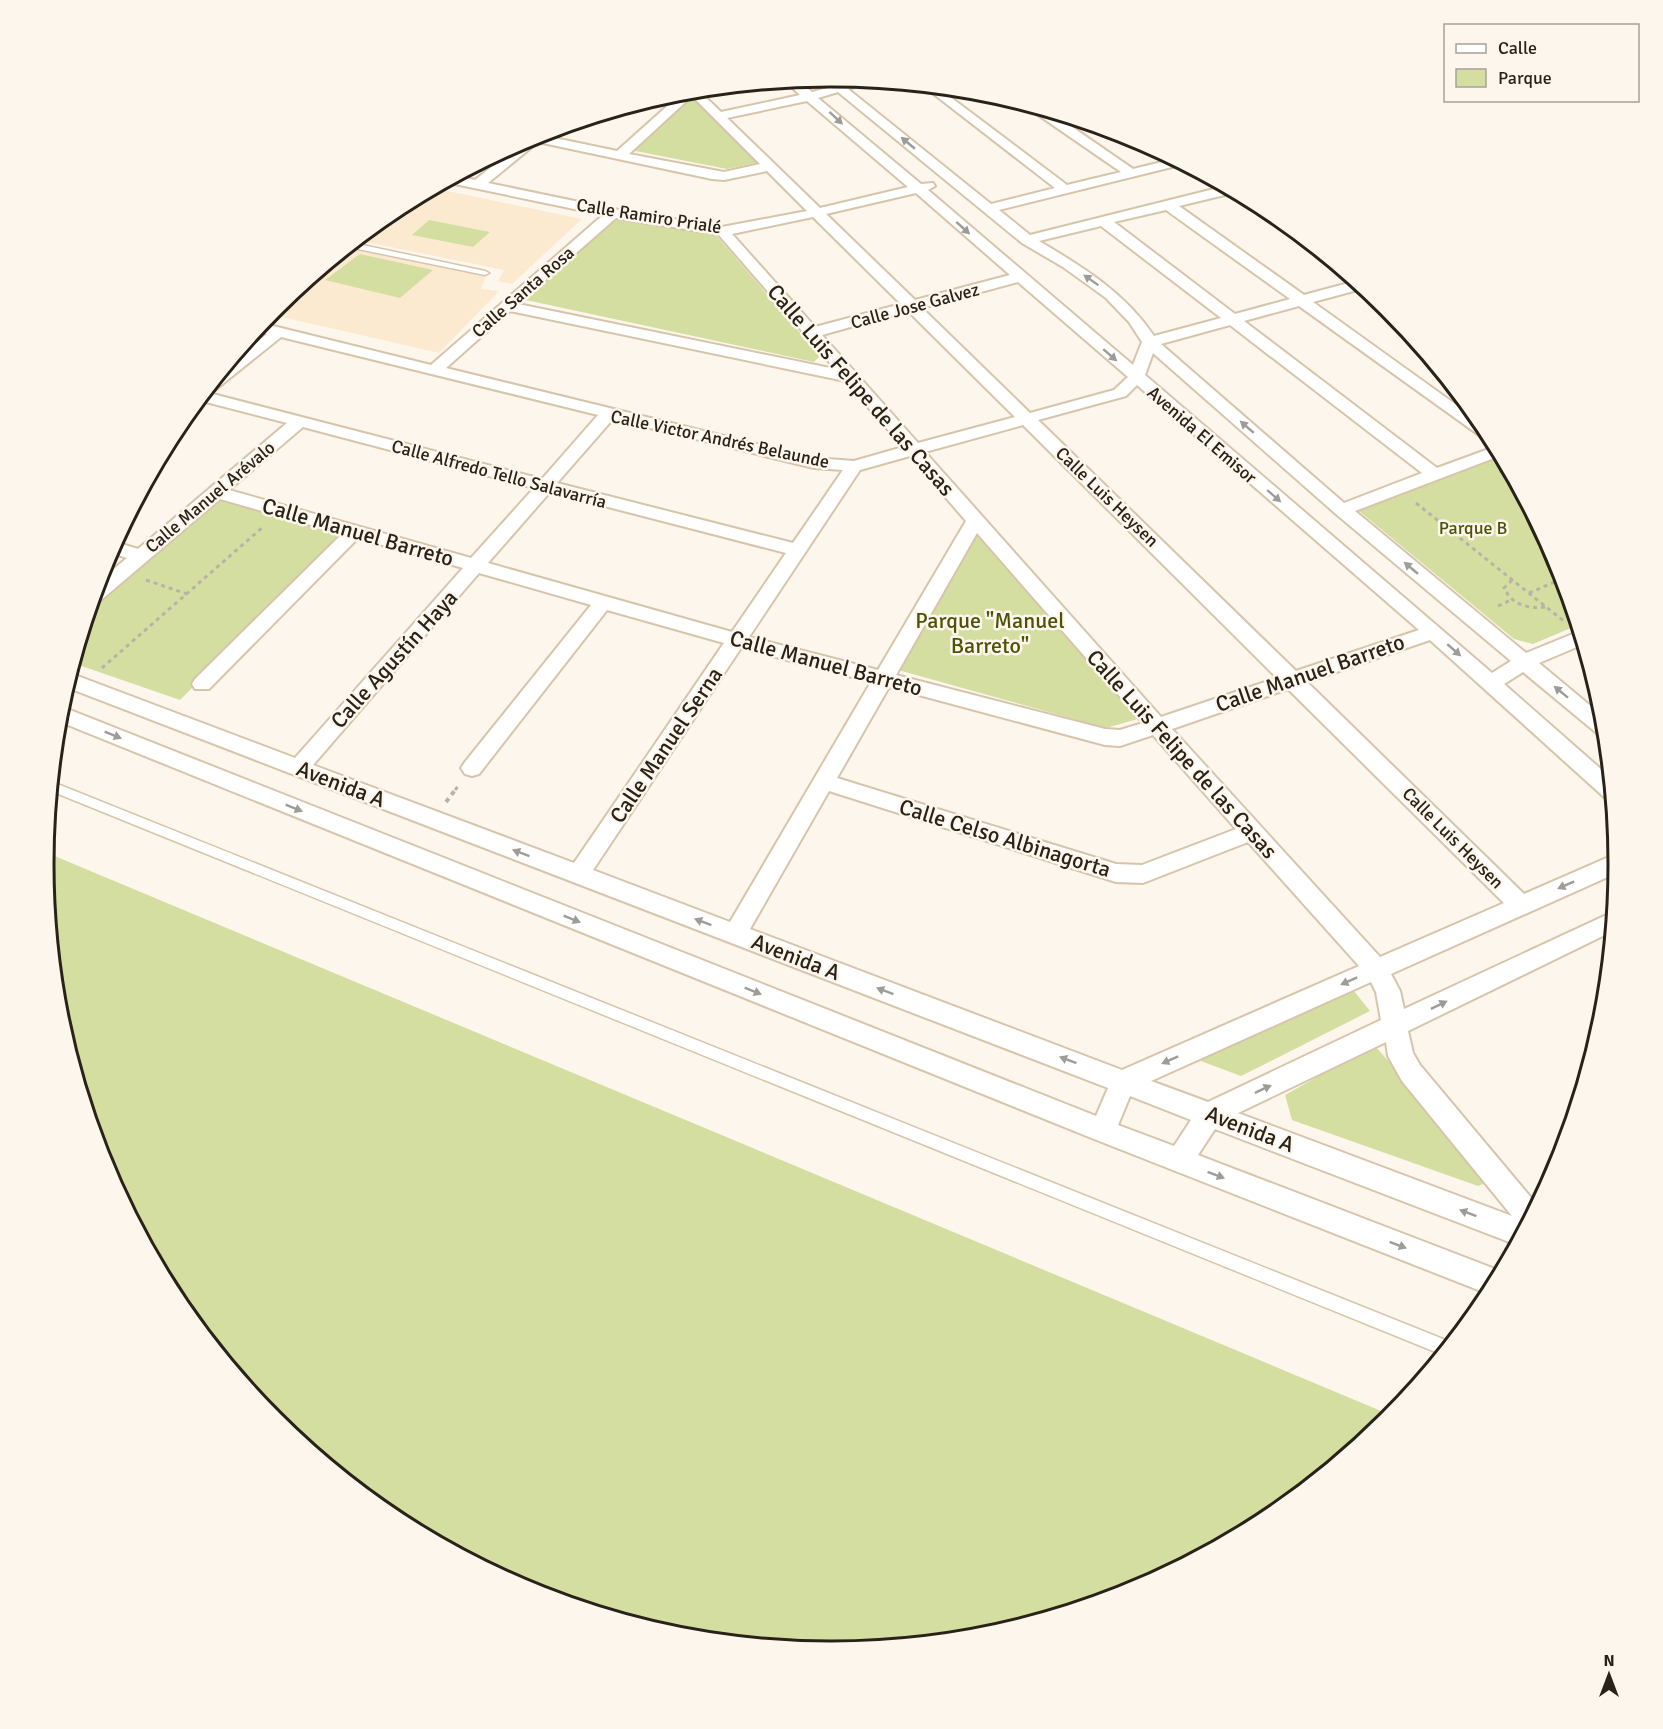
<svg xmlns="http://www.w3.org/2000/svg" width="1663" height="1729" viewBox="0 0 1663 1729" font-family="Signika,sans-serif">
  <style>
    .built { fill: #fcead0 }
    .green { fill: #d5dea1 }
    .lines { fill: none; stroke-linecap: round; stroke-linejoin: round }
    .service-casing { stroke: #d6c5ab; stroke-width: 3 }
    .minor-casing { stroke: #d6c5ab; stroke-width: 4 }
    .path-far1 { stroke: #b8b2a8; stroke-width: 3; stroke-dasharray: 4 4; stroke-linecap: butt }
    .path { stroke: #b8b2a8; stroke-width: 4; stroke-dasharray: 4.5 4.5; stroke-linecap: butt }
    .service { fill: #fff; fill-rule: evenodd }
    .minor { fill: #fff; fill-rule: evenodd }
    .oneway { fill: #9e9c97 }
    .labels { text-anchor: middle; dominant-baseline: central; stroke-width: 5; stroke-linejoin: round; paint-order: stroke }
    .far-street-label { font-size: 18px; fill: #282218; stroke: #fdf6ec }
    .far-park-label { font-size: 18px; fill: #4d5306; stroke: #fdf6ec }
    .street-label { font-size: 22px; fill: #282218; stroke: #fdf6ec }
    .park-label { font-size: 22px; fill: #4d5306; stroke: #fdf6ec }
    .rim { fill: none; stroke: #282218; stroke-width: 3 }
  </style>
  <rect width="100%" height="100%" fill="#fdf6ec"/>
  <!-- built -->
  <g class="built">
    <polygon points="433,188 582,219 512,284 498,281 504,270 356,240 394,209"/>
    <polygon points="348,247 486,275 481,289 499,291 439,353 269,314"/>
  </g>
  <!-- green -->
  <g class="green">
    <polygon points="694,98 760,162 727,169 630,150 688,99"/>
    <polygon points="611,218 716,235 820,356 814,362 521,299"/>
    <polygon points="429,220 490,232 473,247 412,235"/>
    <polygon points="360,254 433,270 400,298 325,280"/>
    <polygon points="1502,454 1560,563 1578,625 1533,644 1514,639 1359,511 1361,504"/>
    <polygon points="217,498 347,534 180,700 73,663 90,609"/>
    <polygon points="979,532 1145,717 1106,728 898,670"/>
    <polygon points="45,852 1393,1416 1269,1520 1133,1593 985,1637 831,1652 677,1637 530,1592 393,1519 274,1421 176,1302 103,1166 59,1018 44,864"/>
    <polygon points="1350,986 1370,1011 1241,1076 1198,1060"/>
    <polygon points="1374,1045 1495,1179 1478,1186 1292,1120 1285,1095"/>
  </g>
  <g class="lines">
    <!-- service casing -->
    <g class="service-casing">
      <g id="service">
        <polygon points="353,243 485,271 489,273 485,275 348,247"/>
        <polygon points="52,782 55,783 1453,1343 1443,1355 51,791"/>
      </g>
    </g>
    <!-- minor casing -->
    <g class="minor-casing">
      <g id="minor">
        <path d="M833,77l9,7 16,-5 15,2 -25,8 143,115 64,-16 -133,-103 15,2 130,98 54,-13 -90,-62 -1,-5 19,6 84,58 41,-10 10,5 -185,46 31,25 196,-49 11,6 -58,14 125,89 52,-14 9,7 -52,14 174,125 7,13h-8l-187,-134 -55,15 193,147 60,-22 5,9 -147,56 171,142 54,-22 4,13 -45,19 66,55 2,19 -8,-2 -76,-63 -19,12 107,94 1,21 -8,-2 -174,-157 -123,42 217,212 94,-41 1,19 -228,102 9,17 4,18 211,-98 -2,20 -205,100 5,22 7,12 118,141 -21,39 -302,-116 -17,26 305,117 -12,23 -397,-156 -1036,-418 2,-15 5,2 1031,408 12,-28 -1042,-401 4,-13 5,1 220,83 168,-190 -105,-30 -149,151h-14l-3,-5 3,-5 147,-145 -122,-35 -120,102 -9,2 6,-20 30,-25 -18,-6 6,-10 23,7 149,-126 -89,-23 7,-8 337,87 56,-64 -317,-78 -66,53 -9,1 21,-26 40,-31 -12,-3 6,-8 170,42 172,-150 -158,-33 11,-6 19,4 54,-43 19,-6 -3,5 72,15 67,-60 14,-1 23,22 79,-17 -15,-14 12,-1 15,12 19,-5 -10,-9zM838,92l184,151 41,24 43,31 23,24 13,20 -9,23 -205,-175 7,-4 -2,-3 -12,1 -103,-86zM692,96l68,68 -36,8 -95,-18zM807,101l101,86 -88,21 -93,-90zM538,142l174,37 12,1 43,-9 40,40 -85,16 -109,-18 -125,-26zM916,193l94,82 -95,25 -89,-86zM1166,210l124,89 -55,15 -121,-92zM813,217l88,87 -86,23 -83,-93zM616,218l102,16 117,135 -317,-65zM1101,226l120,92 -67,18c-29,-43 -71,-69 -115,-95zM1018,282l110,95 -14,13 -84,23 -108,-105zM510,311l335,70 58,66 -49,14 -40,-3 -368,-90zM908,311l107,106 -97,26 -96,-108zM1230,325l192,148 -78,30 -183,-159zM1153,353l183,161 175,147 -19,12 -347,-298zM1137,385l282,245 -123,41 -258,-251 88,-24zM613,419l201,49 29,2 -50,73 -236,-60zM1023,425l254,253 -116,39 -236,-265zM303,427l231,61 -63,70 -242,-68zM910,456l56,65 -88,149 -129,-33 111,-167zM550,492l236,61 -54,79 -244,-69zM977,533l166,190 -23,7 -15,-1 -209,-54zM479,573l112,32 -126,157 -4,6 4,6 7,2 7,-2 128,-164 117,33 -150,220 -261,-98zM741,648l130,34 -141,240 -137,-52zM889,687l216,58 15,1 33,-11 83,94 -94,36 -26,-1 -279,-86zM1288,689l216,214 -124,54 -208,-228zM829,791l287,91 27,1 105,-41 111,124 -237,104 -372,-141zM1371,982l5,10 5,28 -173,82 -57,-21zM1386,1042l2,14 14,25 110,135 -274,-103zM1130,1096l61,24 -17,26 -56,-21z"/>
        <polygon points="1258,203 1281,219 1273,219 1258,209"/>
      </g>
    </g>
    <!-- path-far1 -->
    <g class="path-far1">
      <polyline points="1500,471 1517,483"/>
      <polyline points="1416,503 1565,622"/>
      <polyline points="146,580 187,594"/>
      <path d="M1512,580l-8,8c8,17 24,21 42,19"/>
      <polyline points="1529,593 1564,578"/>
      <polyline points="1498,606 1511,600"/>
      <polyline points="102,668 264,526"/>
      <polyline points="455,790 460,784"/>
    </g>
    <!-- path -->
    <polyline class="path" points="446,802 456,789"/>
    <!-- service -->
    <use href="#service" class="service"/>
    <!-- minor -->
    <use href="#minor" class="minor"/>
  </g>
  <!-- one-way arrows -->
  <defs><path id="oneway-solid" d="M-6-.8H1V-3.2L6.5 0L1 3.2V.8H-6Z" transform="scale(1.5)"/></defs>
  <g class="oneway">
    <use href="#oneway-solid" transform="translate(836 118) rotate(43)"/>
    <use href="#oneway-solid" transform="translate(908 143) rotate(-140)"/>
    <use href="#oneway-solid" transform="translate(963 228) rotate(42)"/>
    <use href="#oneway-solid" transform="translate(1091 280) rotate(-145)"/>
    <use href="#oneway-solid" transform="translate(1110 355) rotate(41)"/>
    <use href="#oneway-solid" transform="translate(1247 427) rotate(-139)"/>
    <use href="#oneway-solid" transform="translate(1274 496) rotate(41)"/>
    <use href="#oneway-solid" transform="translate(1411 568) rotate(-140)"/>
    <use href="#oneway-solid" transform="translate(1454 650) rotate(41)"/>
    <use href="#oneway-solid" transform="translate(1561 692) rotate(-141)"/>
    <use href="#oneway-solid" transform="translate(113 735) rotate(22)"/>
    <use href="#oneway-solid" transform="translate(294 808) rotate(22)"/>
    <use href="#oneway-solid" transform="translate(521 853) rotate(-159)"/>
    <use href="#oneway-solid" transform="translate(1566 885) rotate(156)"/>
    <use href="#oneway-solid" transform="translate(572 919) rotate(22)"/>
    <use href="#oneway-solid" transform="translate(703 922) rotate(-159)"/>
    <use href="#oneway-solid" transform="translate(1349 981) rotate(156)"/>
    <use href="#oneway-solid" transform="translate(753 991) rotate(22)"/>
    <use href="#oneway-solid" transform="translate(885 991) rotate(-159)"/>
    <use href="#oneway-solid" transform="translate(1439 1005) rotate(-26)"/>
    <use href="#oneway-solid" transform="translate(1068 1060) rotate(-159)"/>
    <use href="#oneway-solid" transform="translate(1170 1060) rotate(156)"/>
    <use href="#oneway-solid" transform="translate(1263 1089) rotate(-25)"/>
    <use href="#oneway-solid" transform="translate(1216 1175) rotate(21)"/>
    <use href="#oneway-solid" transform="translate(1468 1213) rotate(-159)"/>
    <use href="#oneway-solid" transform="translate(1398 1245) rotate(21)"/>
  </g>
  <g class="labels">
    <!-- far-street labels -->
    <g class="far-street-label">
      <text transform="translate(649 216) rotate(9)">Calle Ramiro Prialé</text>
      <text transform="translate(523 292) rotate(-41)">Calle Santa Rosa</text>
      <text transform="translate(915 306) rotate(-15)">Calle Jose Galvez</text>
      <text transform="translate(1202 435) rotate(41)">Avenida El Emisor</text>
      <text transform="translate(720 439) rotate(12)">Calle Victor Andrés Belaunde</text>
      <text transform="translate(499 474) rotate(15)">Calle Alfredo Tello Salavarría</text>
      <text transform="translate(210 497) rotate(-40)">Calle Manuel Arévalo</text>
      <text transform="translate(1107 497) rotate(44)">Calle Luis Heysen</text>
      <text transform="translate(1453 838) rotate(45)">Calle Luis Heysen</text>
    </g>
    <!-- far-park labels -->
    <g class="far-park-label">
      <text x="1473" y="528">Parque B</text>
    </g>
    <!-- street labels -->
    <g class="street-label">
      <text transform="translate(861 390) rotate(49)">Calle Luis Felipe de las Casas</text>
      <text transform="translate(358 532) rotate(16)">Calle Manuel Barreto</text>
      <text transform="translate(394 659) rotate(-48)">Calle Agustín Haya</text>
      <text transform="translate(826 663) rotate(15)">Calle Manuel Barreto</text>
      <text transform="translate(1310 673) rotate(-19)">Calle Manuel Barreto</text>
      <text transform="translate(666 745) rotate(-56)">Calle Manuel Serna</text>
      <text transform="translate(1182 754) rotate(48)">Calle Luis Felipe de las Casas</text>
      <text transform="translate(341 784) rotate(21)">Avenida A</text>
      <text transform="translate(1005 838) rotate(17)">Calle Celso Albinagorta</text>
      <text transform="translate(796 957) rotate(21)">Avenida A</text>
      <text transform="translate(1250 1129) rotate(21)">Avenida A</text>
    </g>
    <!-- park labels -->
    <g class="park-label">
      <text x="990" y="620">Parque "Manuel<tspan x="990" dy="25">Barreto"</tspan></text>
    </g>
  </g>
  <!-- crop -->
  <path d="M0 0H1663V1729H0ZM54 864a777 777 0 1 1 1554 0a777 777 0 1 1-1554 0Z" fill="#fdf6ec" fill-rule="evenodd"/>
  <path class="rim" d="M54 864a777 777 0 1 1 1554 0a777 777 0 1 1-1554 0Z"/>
  <!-- legend -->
  <rect x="1444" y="24" width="195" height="78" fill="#fdf6ec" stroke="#a8a197" stroke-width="1.5"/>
  <rect x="1456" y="44" width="30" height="9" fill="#ffffff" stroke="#a8a197" stroke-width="1.5"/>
  <text x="1498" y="54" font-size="18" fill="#282218">Calle</text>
  <rect x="1456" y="69" width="30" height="18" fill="#d5dea1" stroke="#a8a197" stroke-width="1.5"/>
  <text x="1498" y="84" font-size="18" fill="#282218">Parque</text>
  <!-- north arrow -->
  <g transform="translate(1609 1675)" stroke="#fdf6ec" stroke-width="4.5" paint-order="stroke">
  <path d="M0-4.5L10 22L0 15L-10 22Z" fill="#282218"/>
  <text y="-9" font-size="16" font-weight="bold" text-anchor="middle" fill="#282218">N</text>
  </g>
</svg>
